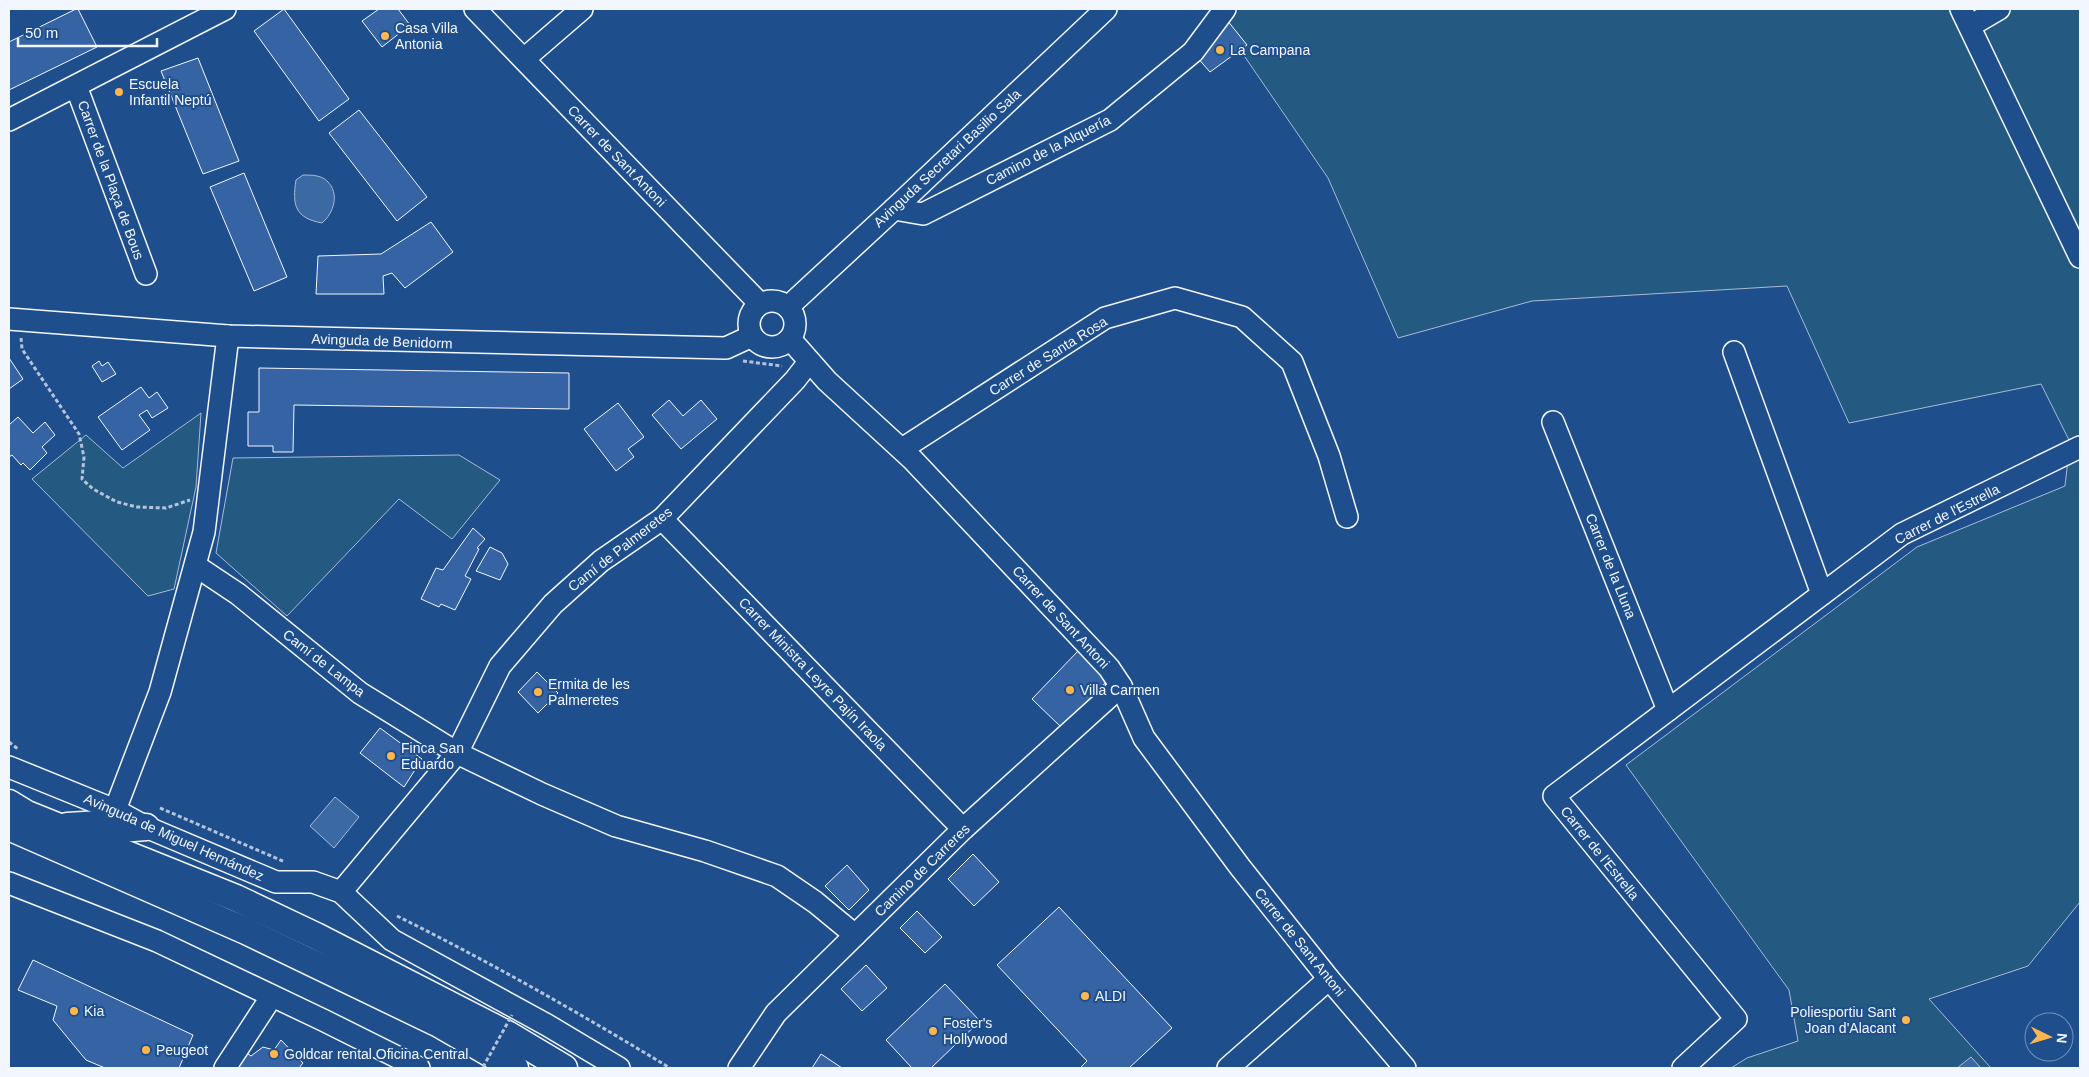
<svg xmlns="http://www.w3.org/2000/svg" width="2089" height="1077" viewBox="0 0 2089 1077" font-family="Helvetica,sans-serif">
  <style>
    .green { fill: #245a82; stroke: #a8bbd7 }
    .water { fill: #3b69a3; stroke: #a8bbd7 }
    .building { fill: #3563a3; stroke: #f2f6ff }
    .lines { fill: none; stroke-linecap: round; stroke-linejoin: round }
    .minor-casing { stroke: #f2f6ff; stroke-width: 24 }
    .major-casing { stroke: #f2f6ff; stroke-width: 29 }
    .path { stroke: #b3c4dc; stroke-width: 3; stroke-dasharray: 4 2.5; stroke-linecap: butt }
    .minor { stroke: #1f4e8c; stroke-width: 21 }
    .major { stroke: #1f4e8c; stroke-width: 26 }
    .path-bridge { stroke: #b3c4dc; stroke-width: 3; stroke-dasharray: 4 2.5; stroke-linecap: butt }
    .poi-dot { fill: #ffb74d; stroke: #1f4e8c; stroke-width: 2 }
    .labels { text-anchor: middle; dominant-baseline: central; stroke-width: 4; stroke-linejoin: round; paint-order: stroke }
    .poi-label { font-size: 14px; fill: #f2f6ff; stroke: #1f4e8c; text-anchor: start }
    .street-label { font-size: 14px; fill: #f2f6ff; stroke: #1f4e8c }
  </style>
  <rect width="100%" height="100%" fill="#1f4e8c"/>
  <!-- green -->
  <g class="green">
    <polygon points="1212,9 2080,9 2080,902 2028,966 1929,999 1991,1068 1731,1068 1747,1058 1798,1041 1789,990 1626,765 1917,547 2065,486 2070,442 2041,384 1849,423 1787,286 1532,301 1398,338 1328,178"/>
    <polygon points="201,413 196,487 174,589 148,596 32,479 86,435 123,468"/>
    <polygon points="459,455 500,480 452,539 399,499 287,616 216,553 233,458"/>
  </g>
  <!-- water -->
  <g class="water">
    <path d="M303,175c8,0 18,0 24,6 13,12 7,32 -5,42 -27,-5 -30,-18 -26,-43z"/>
    <polygon points="335,797 359,817 334,848 310,826"/>
    <polygon points="1971,1057 1981,1068 1957,1068"/>
  </g>
  <!-- building -->
  <g class="building">
    <polygon points="76,9 78,9 97,47 9,90 9,42"/>
    <polygon points="284,9 349,99 319,121 254,31"/>
    <polygon points="379,9 398,9 410,25 382,47 362,21"/>
    <polygon points="1227,20 1247,45 1210,72 1196,56"/>
    <polygon points="198,58 239,161 203,174 161,71"/>
    <polygon points="359,110 427,197 397,221 329,133"/>
    <polygon points="244,173 287,277 254,291 210,187"/>
    <polygon points="431,222 453,252 405,288 392,273 383,276 384,294 316,294 318,256 381,254"/>
    <polygon points="9,358 23,379 9,389"/>
    <polygon points="99,361 102,366 108,362 116,374 102,382 92,366"/>
    <polygon points="259,368 569,373 569,409 294,405 293,452 273,452 273,446 248,446 248,412 259,412"/>
    <polygon points="141,387 149,398 157,392 168,408 152,418 147,410 139,415 150,430 122,450 98,417"/>
    <polygon points="669,400 683,416 701,400 717,419 681,449 652,415"/>
    <polygon points="618,403 644,437 628,449 634,457 616,471 584,429"/>
    <polygon points="18,417 33,433 45,422 55,435 42,447 47,453 30,470 23,463 21,465 12,455 9,457 9,425"/>
    <polygon points="473,528 485,539 477,548 479,549 465,576 471,579 455,610 441,604 439,607 421,599 436,568 443,570"/>
    <polygon points="490,547 502,553 508,564 500,580 476,571"/>
    <polygon points="1078,651 1108,680 1062,728 1032,699"/>
    <polygon points="537,672 558,693 538,713 518,692"/>
    <polygon points="380,728 422,759 404,787 360,753"/>
    <polygon points="973,854 999,882 974,906 948,879"/>
    <polygon points="847,865 869,890 849,910 825,886"/>
    <polygon points="1059,907 1172,1028 1129,1068 1080,1068 1087,1061 997,965"/>
    <polygon points="917,911 942,937 925,953 900,928"/>
    <polygon points="33,960 193,1035 179,1068 105,1068 86,1060 53,1020 57,1006 18,990"/>
    <polygon points="866,965 887,988 862,1011 841,989"/>
    <polygon points="945,984 980,1021 931,1068 912,1068 886,1040"/>
    <polygon points="281,1040 303,1063 299,1068 233,1068 244,1051 251,1056 263,1047 274,1050"/>
    <polygon points="821,1054 842,1068 812,1068"/>
  </g>
  <g class="lines">
    <!-- minor casing -->
    <g class="minor-casing">
      <g id="minor">
        <polyline points="475,9 760,304"/>
        <polyline points="1961,9 2080,257"/>
        <polyline points="1970,26 1999,9"/>
        <polyline points="524,59 582,9"/>
        <polyline points="76,86 146,274"/>
        <polyline points="9,120 225,9"/>
        <polyline points="894,209 923,214 1110,120 1193,52 1225,9"/>
        <circle cx="772" cy="324" r="23"/>
        <polyline points="788,307 894,209 1106,9"/>
        <polyline points="9,319 228,336 726,348 752,336"/>
        <polyline points="790,339 827,381 913,460 1109,668 1121,686 1144,738 1240,867 1329,979 1405,1068"/>
        <polyline points="1734,352 1822,594"/>
        <polyline points="1553,422 1668,710"/>
        <polyline points="902,449 1105,318 1175,298 1242,317 1292,362 1329,456 1347,517"/>
        <polyline points="662,519 963,829"/>
        <polyline points="196,566 238,594 360,693 457,753 542,794 616,826 705,851 777,876 815,902 855,935"/>
        <polyline points="9,767 115,810 146,827 276,882 313,882 341,892 392,940 547,1025 619,1068"/>
        <polyline points="115,810 160,692 204,532 228,336"/>
        <polyline points="9,883 157,941 323,1020 419,1068"/>
        <polyline points="341,892 457,753 500,666 553,604 601,561 662,519 795,380 809,362"/>
        <polyline points="225,1068 272,996"/>
        <polyline points="739,1068 776,1013 963,829 1121,686"/>
        <polyline points="1228,1068 1329,979"/>
        <polyline points="1683,1068 1736,1019 1554,796 1902,534 2080,447"/>
      </g>
    </g>
    <!-- major casing -->
    <g class="major-casing">
      <g id="major">
        <polyline points="9,803 27,814 236,898 316,936 507,1034 564,1068"/>
        <polyline points="67,826 101,824 120,829 146,827"/>
        <polyline points="9,827 246,931 439,1024 515,1068"/>
      </g>
    </g>
    <!-- path -->
    <g class="path">
      <polyline points="21,338 22,349 79,434 84,457 82,479 93,489 117,502 137,507 166,508 190,500"/>
      <polyline points="743,361 782,366"/>
      <polyline points="9,742 18,749"/>
      <polyline points="160,808 285,862"/>
      <path d="M397,916c93,46 184,98 273,152"/>
    </g>
    <!-- minor -->
    <use href="#minor" class="minor"/>
    <!-- major -->
    <use href="#major" class="major"/>
    <!-- path-bridge -->
    <polyline class="path-bridge" points="483,1067 512,1015"/>
  </g>
  <!-- markers -->
  <g class="poi-dot">
    <circle cx="385" cy="36" r="5"/>
    <circle cx="1220" cy="50" r="5"/>
    <circle cx="119" cy="92" r="5"/>
    <circle cx="1070" cy="690" r="5"/>
    <circle cx="538" cy="692" r="5"/>
    <circle cx="391" cy="756" r="5"/>
    <circle cx="1085" cy="996" r="5"/>
    <circle cx="74" cy="1011" r="5"/>
    <circle cx="1906" cy="1020" r="5"/>
    <circle cx="933" cy="1031" r="5"/>
    <circle cx="146" cy="1050" r="5"/>
    <circle cx="274" cy="1054" r="5"/>
  </g>
  <g class="labels">
    <!-- poi labels -->
    <g class="poi-label">
      <text x="395" y="28">Casa Villa<tspan x="395" dy="16">Antonia</tspan></text>
      <text x="1230" y="50">La Campana</text>
      <text x="129" y="84">Escuela<tspan x="129" dy="16">Infantil Neptú</tspan></text>
      <text x="548" y="684">Ermita de les<tspan x="548" dy="16">Palmeretes</tspan></text>
      <text x="1080" y="690">Villa Carmen</text>
      <text x="401" y="748">Finca San<tspan x="401" dy="16">Eduardo</tspan></text>
      <text x="1095" y="996">ALDI</text>
      <text x="84" y="1011">Kia</text>
      <text x="1896" y="1012" text-anchor="end">Poliesportiu Sant<tspan x="1896" dy="16">Joan d'Alacant</tspan></text>
      <text x="943" y="1023">Foster's<tspan x="943" dy="16">Hollywood</tspan></text>
      <text x="156" y="1050">Peugeot</text>
      <text x="284" y="1054">Goldcar rental Oficina Central</text>
    </g>
    <!-- street labels -->
    <g class="street-label">
      <text transform="translate(1048 150) rotate(-27)">Camino de la Alquería</text>
      <text transform="translate(617 156) rotate(46)">Carrer de Sant Antoni</text>
      <text transform="translate(947 158) rotate(-43)">Avinguda Secretari Basilio Sala</text>
      <text transform="translate(111 180) rotate(70)">Carrer de la Plaça de Bous</text>
      <text transform="translate(382 341) rotate(2)">Avinguda de Benidorm</text>
      <text transform="translate(1048 356) rotate(-32)">Carrer de Santa Rosa</text>
      <text transform="translate(1947 514) rotate(-27)">Carrer de l'Estrella</text>
      <text transform="translate(620 549) rotate(-38)">Camí de Palmeretes</text>
      <text transform="translate(1611 566) rotate(68)">Carrer de la Lluna</text>
      <text transform="translate(1061 617) rotate(47)">Carrer de Sant Antoni</text>
      <text transform="translate(324 663) rotate(38)">Camí de Lampa</text>
      <text transform="translate(813 674) rotate(46)">Carrer Ministra Leyre Pajín Iraola</text>
      <text transform="translate(174 837) rotate(24)">Avinguda de Miguel Hernández</text>
      <text transform="translate(1600 853) rotate(51)">Carrer de l'Estrella</text>
      <text transform="translate(922 870) rotate(-44)">Camino de Carreres</text>
      <text transform="translate(1300 942) rotate(51)">Carrer de Sant Antoni</text>
    </g>
  </g>
  <!-- border -->
  <rect width="2089" height="1077" fill="none" stroke="#f2f6ff" stroke-width="20"/>
  <!-- north arrow -->
  <g transform="translate(2049 1037) rotate(95)"><circle r="24" fill="#1f4e8c" stroke="#7391ba"/>
  <path d="M0-4L9 19L0 12L-9 19Z" fill="#ffb74d"/>
  <text y="-8" font-size="14" font-weight="bold" text-anchor="middle" fill="#f2f6ff">N</text>
  </g>
  <!-- scale -->
  <path d="M18 38v8h139v-8" fill="none" stroke="#f2f6ff" stroke-width="2.5"/>
  <text x="25" y="38" font-size="15" fill="#f2f6ff" stroke="#1f4e8c" stroke-width="4" paint-order="stroke">50 m</text>
</svg>
